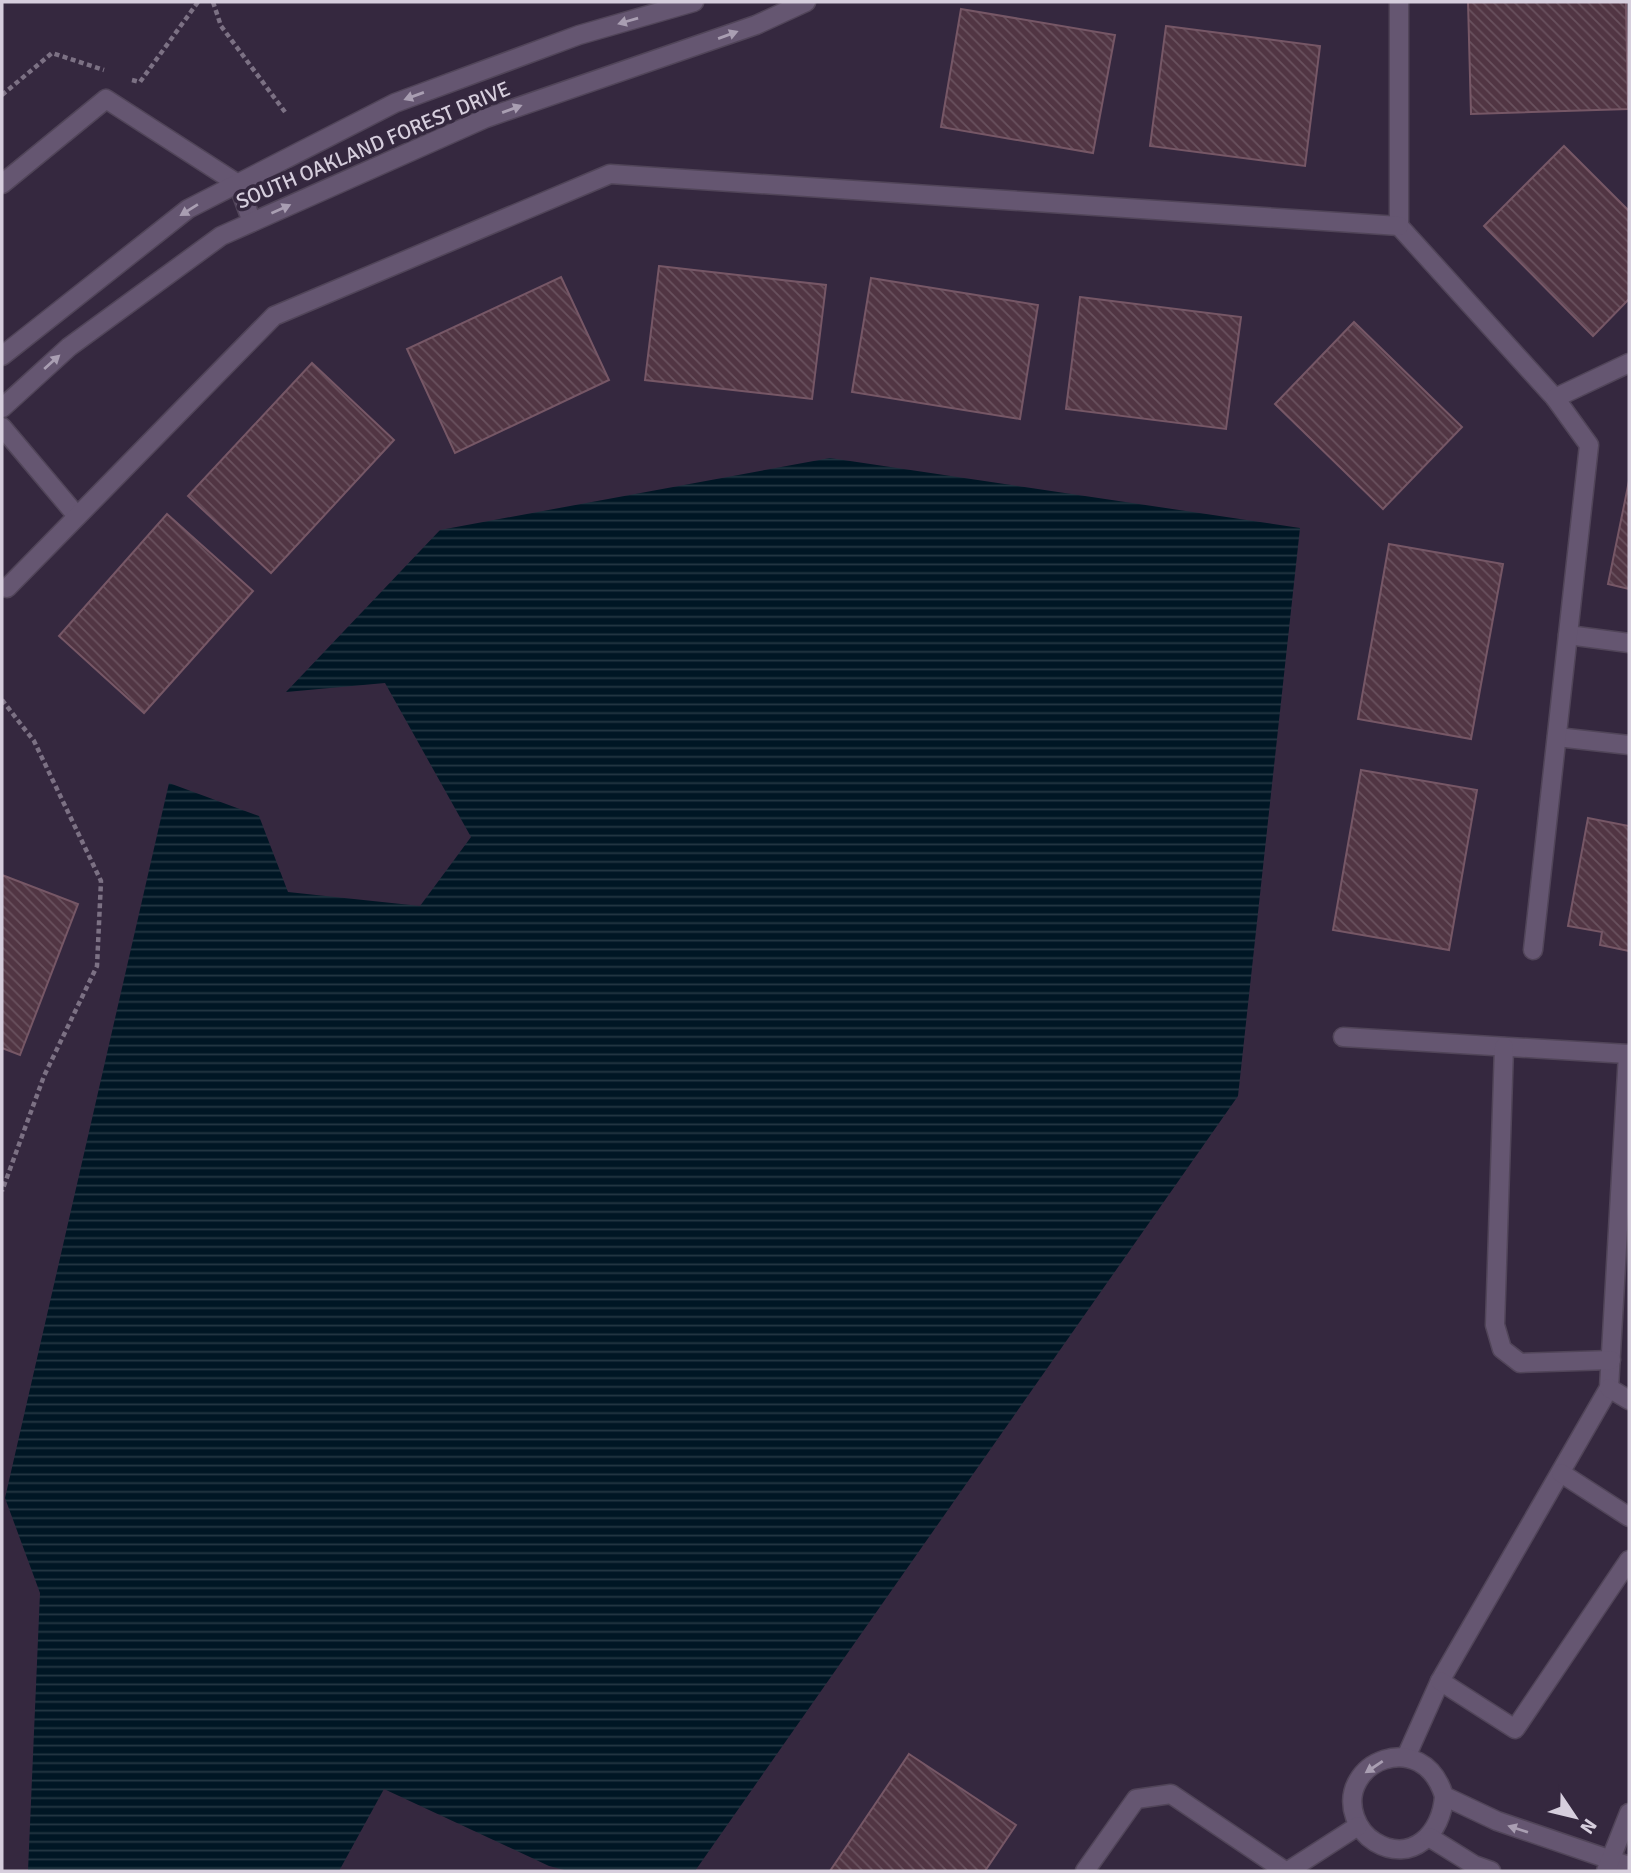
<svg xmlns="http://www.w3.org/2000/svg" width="1631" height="1873" viewBox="0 0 1631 1873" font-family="Signika,sans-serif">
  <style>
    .water { fill: url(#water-rules) }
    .building { fill: url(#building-back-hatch); stroke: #765766; stroke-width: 2 }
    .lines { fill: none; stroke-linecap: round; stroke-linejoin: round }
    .minor-casing { stroke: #514559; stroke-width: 21 }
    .path { stroke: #7c7184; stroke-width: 4.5; stroke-dasharray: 5 3.5; stroke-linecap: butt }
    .minor { stroke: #655671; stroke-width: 18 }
    .oneway { fill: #a99eb2 }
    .labels { text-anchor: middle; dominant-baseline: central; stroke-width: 7; stroke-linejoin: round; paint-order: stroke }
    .street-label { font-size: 21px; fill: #d6cedd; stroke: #35283f }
  </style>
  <defs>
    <pattern id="water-rules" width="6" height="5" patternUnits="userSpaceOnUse" patternTransform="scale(1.75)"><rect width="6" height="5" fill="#001624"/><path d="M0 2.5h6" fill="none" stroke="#243743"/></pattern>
    <pattern id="building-back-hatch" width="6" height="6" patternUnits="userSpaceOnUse" patternTransform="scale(1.75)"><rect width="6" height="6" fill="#513543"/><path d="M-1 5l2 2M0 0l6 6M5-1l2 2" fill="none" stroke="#69515e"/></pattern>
  </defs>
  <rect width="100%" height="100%" fill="#35283f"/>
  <!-- water -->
  <polygon class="water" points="830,458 1300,528 1238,1096 695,1871 568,1871 549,1866 384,1789 339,1871 28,1871 40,1593 5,1498 169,783 259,816 288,892 420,906 471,837 385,683 286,692 440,530"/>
  <!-- building -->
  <g class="building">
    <polygon points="1468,2 1626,2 1628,109 1471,114"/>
    <polygon points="961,9 1115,35 1093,153 941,127"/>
    <polygon points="1166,26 1320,46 1305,166 1150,146"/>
    <polygon points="1564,146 1629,211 1629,299 1593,336 1484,226"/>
    <polygon points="659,266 826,285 812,399 645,380"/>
    <polygon points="561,277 609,380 455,453 407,349"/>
    <polygon points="871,278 1038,305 1020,419 852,392"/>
    <polygon points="1080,297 1241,317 1226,429 1066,409"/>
    <polygon points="1354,322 1462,427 1383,509 1275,404"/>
    <polygon points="312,363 394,440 271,573 188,496"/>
    <polygon points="1629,481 1629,589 1608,584"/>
    <polygon points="167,514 253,591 144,713 59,636"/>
    <polygon points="1389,544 1503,564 1471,739 1358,719"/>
    <polygon points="1361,770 1477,790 1449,950 1333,930"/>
    <polygon points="1588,818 1629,826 1629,951 1600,945 1602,932 1568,926"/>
    <polygon points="2,875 78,904 20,1055 2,1048"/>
    <polygon points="909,1754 1016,1825 985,1871 830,1871"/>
  </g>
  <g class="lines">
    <!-- minor casing -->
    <g class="minor-casing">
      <g id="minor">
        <polyline points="1399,2 1399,226 1555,398"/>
        <polyline points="2,184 106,99 238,184 252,222"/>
        <polyline points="2,356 188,209 395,103 579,35 694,2"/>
        <polyline points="2,408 69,347 221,236 486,118 756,25 806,2"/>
        <polyline points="2,427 77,516"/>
        <polyline points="7,588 274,316 610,174 1399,226"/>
        <polyline points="1568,635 1629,643"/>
        <polyline points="1557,737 1629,745"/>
        <polyline points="1533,950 1589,445 1555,398 1629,363"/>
        <polyline points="1343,1037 1628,1054 1609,1388 1440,1681 1406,1757"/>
        <polyline points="1504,1047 1495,1325 1502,1349 1520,1363 1611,1360"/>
        <polyline points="1609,1388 1629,1400"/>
        <polyline points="1561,1473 1629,1517"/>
        <polyline points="1440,1681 1515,1729 1629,1560"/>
        <path d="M1444,1796c-2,37 -32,68 -69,46 -10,-6 -16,-14 -20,-25 -19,-55 68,-91 89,-21l53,25 132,45"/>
        <polyline points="1429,1837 1474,1865 1491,1871"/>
        <polyline points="1085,1871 1136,1799 1171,1794 1285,1871"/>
        <polyline points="1288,1871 1358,1826"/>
        <polyline points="1606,1871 1629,1813"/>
      </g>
    </g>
    <!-- path -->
    <g class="path">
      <polyline points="213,2 221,26 285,112"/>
      <polyline points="132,80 140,82 198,2"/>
      <polyline points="2,95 52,53 104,70"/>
      <polyline points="2,700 34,741 101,881 97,966 44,1076 2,1191"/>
    </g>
    <!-- minor -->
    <use href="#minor" class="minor"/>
  </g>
  <!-- one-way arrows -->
  <defs><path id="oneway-solid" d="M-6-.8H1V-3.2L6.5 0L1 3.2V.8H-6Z" transform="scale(1.75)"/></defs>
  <g class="oneway">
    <use href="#oneway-solid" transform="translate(628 21) rotate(164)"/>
    <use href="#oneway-solid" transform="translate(728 35) rotate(-20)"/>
    <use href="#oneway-solid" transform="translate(414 96) rotate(160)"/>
    <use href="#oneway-solid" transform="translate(512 109) rotate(-20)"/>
    <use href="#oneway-solid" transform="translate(281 209) rotate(-24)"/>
    <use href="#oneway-solid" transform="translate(189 210) rotate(148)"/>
    <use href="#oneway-solid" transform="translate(52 362) rotate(-42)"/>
    <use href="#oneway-solid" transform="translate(1374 1767) rotate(146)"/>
    <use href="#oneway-solid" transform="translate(1518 1829) rotate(-162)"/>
  </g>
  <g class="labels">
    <!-- street labels -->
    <g class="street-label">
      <text transform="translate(373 145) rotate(-23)">SOUTH OAKLAND FOREST DRIVE</text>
    </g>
  </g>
  <!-- border -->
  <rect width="1631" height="1873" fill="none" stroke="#d6cedd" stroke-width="7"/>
  <!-- north arrow -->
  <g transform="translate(1575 1817) rotate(125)" stroke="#35283f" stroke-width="5" paint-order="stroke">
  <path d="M0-5L12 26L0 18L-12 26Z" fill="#d6cedd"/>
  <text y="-10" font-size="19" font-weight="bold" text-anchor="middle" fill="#d6cedd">N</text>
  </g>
</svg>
